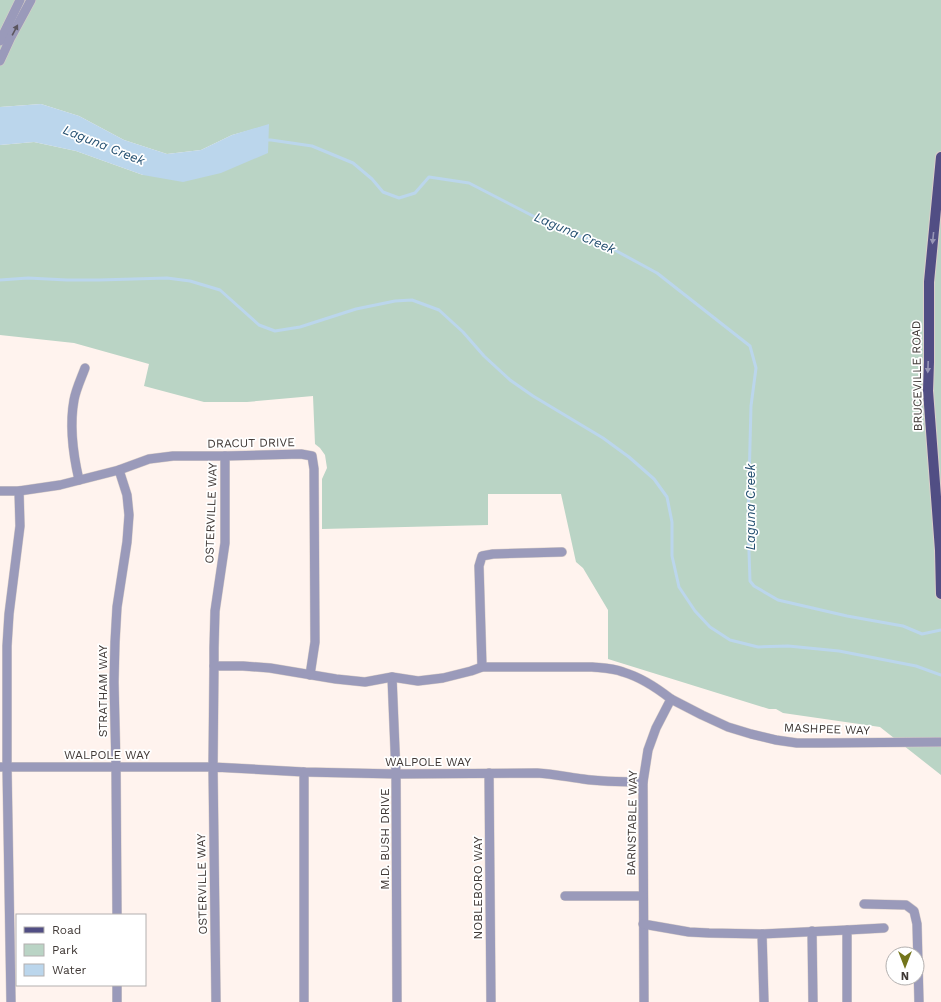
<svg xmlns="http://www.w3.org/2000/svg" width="941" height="1002" viewBox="0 0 941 1002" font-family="'Work Sans',sans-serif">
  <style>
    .green { fill: #bad4c5 }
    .water { fill: #bbd6ec }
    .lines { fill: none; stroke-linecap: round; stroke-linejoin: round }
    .stream { stroke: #bbd6ec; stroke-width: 3 }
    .minor-casing { stroke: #d9cec9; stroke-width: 10 }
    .major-casing { stroke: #d9cec9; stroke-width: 12 }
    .minor { stroke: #9a9aba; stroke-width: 9 }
    .major { stroke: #514e84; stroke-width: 10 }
    .oneway { fill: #5b565e }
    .oneway2 { fill: #9795b5 }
    .labels { text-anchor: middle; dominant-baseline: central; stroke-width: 3.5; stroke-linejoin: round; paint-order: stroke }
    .street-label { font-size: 12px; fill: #403936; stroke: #fff }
    .water-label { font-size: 13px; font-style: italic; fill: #255071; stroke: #fff }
  </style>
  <rect width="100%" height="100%" fill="#fff3ee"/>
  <!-- green -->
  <polygon class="green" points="0,0 941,0 941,775 880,727 783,713 776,709 769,709 608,659 608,610 583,568 576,562 561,494 488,494 488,525 322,529 322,479 327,468 325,455 320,448 315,444 313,396 247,402 204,402 144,386 149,364 74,343 0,335 0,145 34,142 76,151 143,175 269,125 232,135 201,150 167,154 124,140 79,116 41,104 0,107"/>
  <!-- water -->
  <polygon class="water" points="41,104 79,116 124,140 167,154 201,150 232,135 269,124 268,153 221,173 183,182 143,175 76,151 34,142 0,145 0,107"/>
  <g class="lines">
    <!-- stream -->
    <g class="stream">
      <polyline points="265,140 271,140 312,146 353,163 372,179 383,192 399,198 415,193 429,177 469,183 564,232 598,241 657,273 750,346 756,368 751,406 748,522 750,581 754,586 778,600 847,616 903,626 922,634 941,630"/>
      <polyline points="0,280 28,278 67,280 99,280 167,278 190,281 220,290 259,325 275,331 300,327 356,309 395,301 412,300 439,310 463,332 484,356 510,380 533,396 603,438 629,457 654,479 667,497 672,522 672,556 679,587 695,611 710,627 730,640 758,647 788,646 839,651 916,666 941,675"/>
    </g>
    <!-- minor casing -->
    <g class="minor-casing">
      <g id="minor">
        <polyline points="0,41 20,0"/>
        <polyline points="0,61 11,37 31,0"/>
        <path d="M79,480c-6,-26 -10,-53 -5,-80 2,-11 7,-21 11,-32"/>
        <polyline points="0,491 19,491 60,485 119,470 149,459 173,456 225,456 301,454 312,456 314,469 315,642 310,675"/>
        <polyline points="214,666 214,648 215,611 225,543 225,456"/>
        <polyline points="482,667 479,566 482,556 493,554 562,552"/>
        <polyline points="392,677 396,774 397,1002"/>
        <polyline points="671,699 702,715 728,727 751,734 776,740 797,743 822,743 941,742"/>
        <path d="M0,767h213l1,-101h29l27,2 66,11 29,3 27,-5 26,4 25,-3 28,-7 11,-4h110c10,1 21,1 31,5 17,5 34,16 48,27l-15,29 -8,22 -5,32 1,220"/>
        <polyline points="304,772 304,1002"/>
        <polyline points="489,773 491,1002"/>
        <polyline points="565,896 643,896"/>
        <polyline points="864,904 906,905 914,911 917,924 919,1002"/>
        <polyline points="117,915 116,767 114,682 115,642 117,607 127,542 129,515 127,495 119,470"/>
        <polyline points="643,924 689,932 709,933 762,934 764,1002"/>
        <polyline points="847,930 884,928"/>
        <polyline points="812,931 813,1002"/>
        <polyline points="762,934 847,930 847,1002"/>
        <polyline points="117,985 117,1002"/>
        <polyline points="11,1002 7,767 7,646 9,614 20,526 19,491"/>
        <path d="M216,1002l-3,-235 91,5 92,2 141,-1c16,1 31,4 46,6 20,3 40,3 60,3"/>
      </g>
    </g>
    <!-- major casing -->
    <g class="major-casing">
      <polyline id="major" points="941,157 929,282 929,362 928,391 940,550 941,594"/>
    </g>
    <!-- minor -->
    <use href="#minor" class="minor"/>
    <!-- major -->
    <use href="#major" class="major"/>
  </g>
  <!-- one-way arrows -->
  <defs><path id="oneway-solid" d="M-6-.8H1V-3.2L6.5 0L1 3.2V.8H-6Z"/></defs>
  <use class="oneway" href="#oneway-solid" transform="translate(15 30) rotate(-62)"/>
  <g class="oneway2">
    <use href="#oneway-solid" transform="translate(933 238) rotate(96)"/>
    <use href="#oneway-solid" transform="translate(928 367) rotate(92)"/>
  </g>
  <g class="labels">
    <!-- street labels -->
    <g class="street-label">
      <text transform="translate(917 376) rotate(-91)">BRUCEVILLE ROAD</text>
      <text transform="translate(251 443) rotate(-1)">DRACUT DRIVE</text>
      <text transform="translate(211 513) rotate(-88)">OSTERVILLE WAY</text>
      <text transform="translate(103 691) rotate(-90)">STRATHAM WAY</text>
      <text transform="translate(827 729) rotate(2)">MASHPEE WAY</text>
      <text x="107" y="755">WALPOLE WAY</text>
      <text x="428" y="762">WALPOLE WAY</text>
      <text transform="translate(632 823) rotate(-89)">BARNSTABLE WAY</text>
      <text transform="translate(385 839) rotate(-90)">M.D. BUSH DRIVE</text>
      <text transform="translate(202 884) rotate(-91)">OSTERVILLE WAY</text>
      <text transform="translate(478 888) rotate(-90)">NOBLEBORO WAY</text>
    </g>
    <!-- water labels -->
    <g class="water-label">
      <text transform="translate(104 145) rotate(22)">Laguna Creek</text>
      <text transform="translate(575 233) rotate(23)">Laguna Creek</text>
      <text transform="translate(750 507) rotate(-90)">Laguna Creek</text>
    </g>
  </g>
  <!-- legend -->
  <rect x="16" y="914" width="130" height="72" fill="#ffffff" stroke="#b3b0af"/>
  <rect x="24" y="927" width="20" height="6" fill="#514e84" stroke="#b3b0af"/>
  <text x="52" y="934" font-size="12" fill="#403936">Road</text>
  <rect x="24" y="944" width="20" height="12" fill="#bad4c5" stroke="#b3b0af"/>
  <text x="52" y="954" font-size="12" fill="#403936">Park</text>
  <rect x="24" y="964" width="20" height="12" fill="#bbd6ec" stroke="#b3b0af"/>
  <text x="52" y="974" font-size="12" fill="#403936">Water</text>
  <!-- north arrow -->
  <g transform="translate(905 966) rotate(180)"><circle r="19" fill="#ffffff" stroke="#b3b0af"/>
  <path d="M0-3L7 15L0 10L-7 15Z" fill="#73751b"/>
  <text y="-6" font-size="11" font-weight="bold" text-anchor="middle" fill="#403936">N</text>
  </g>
</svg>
